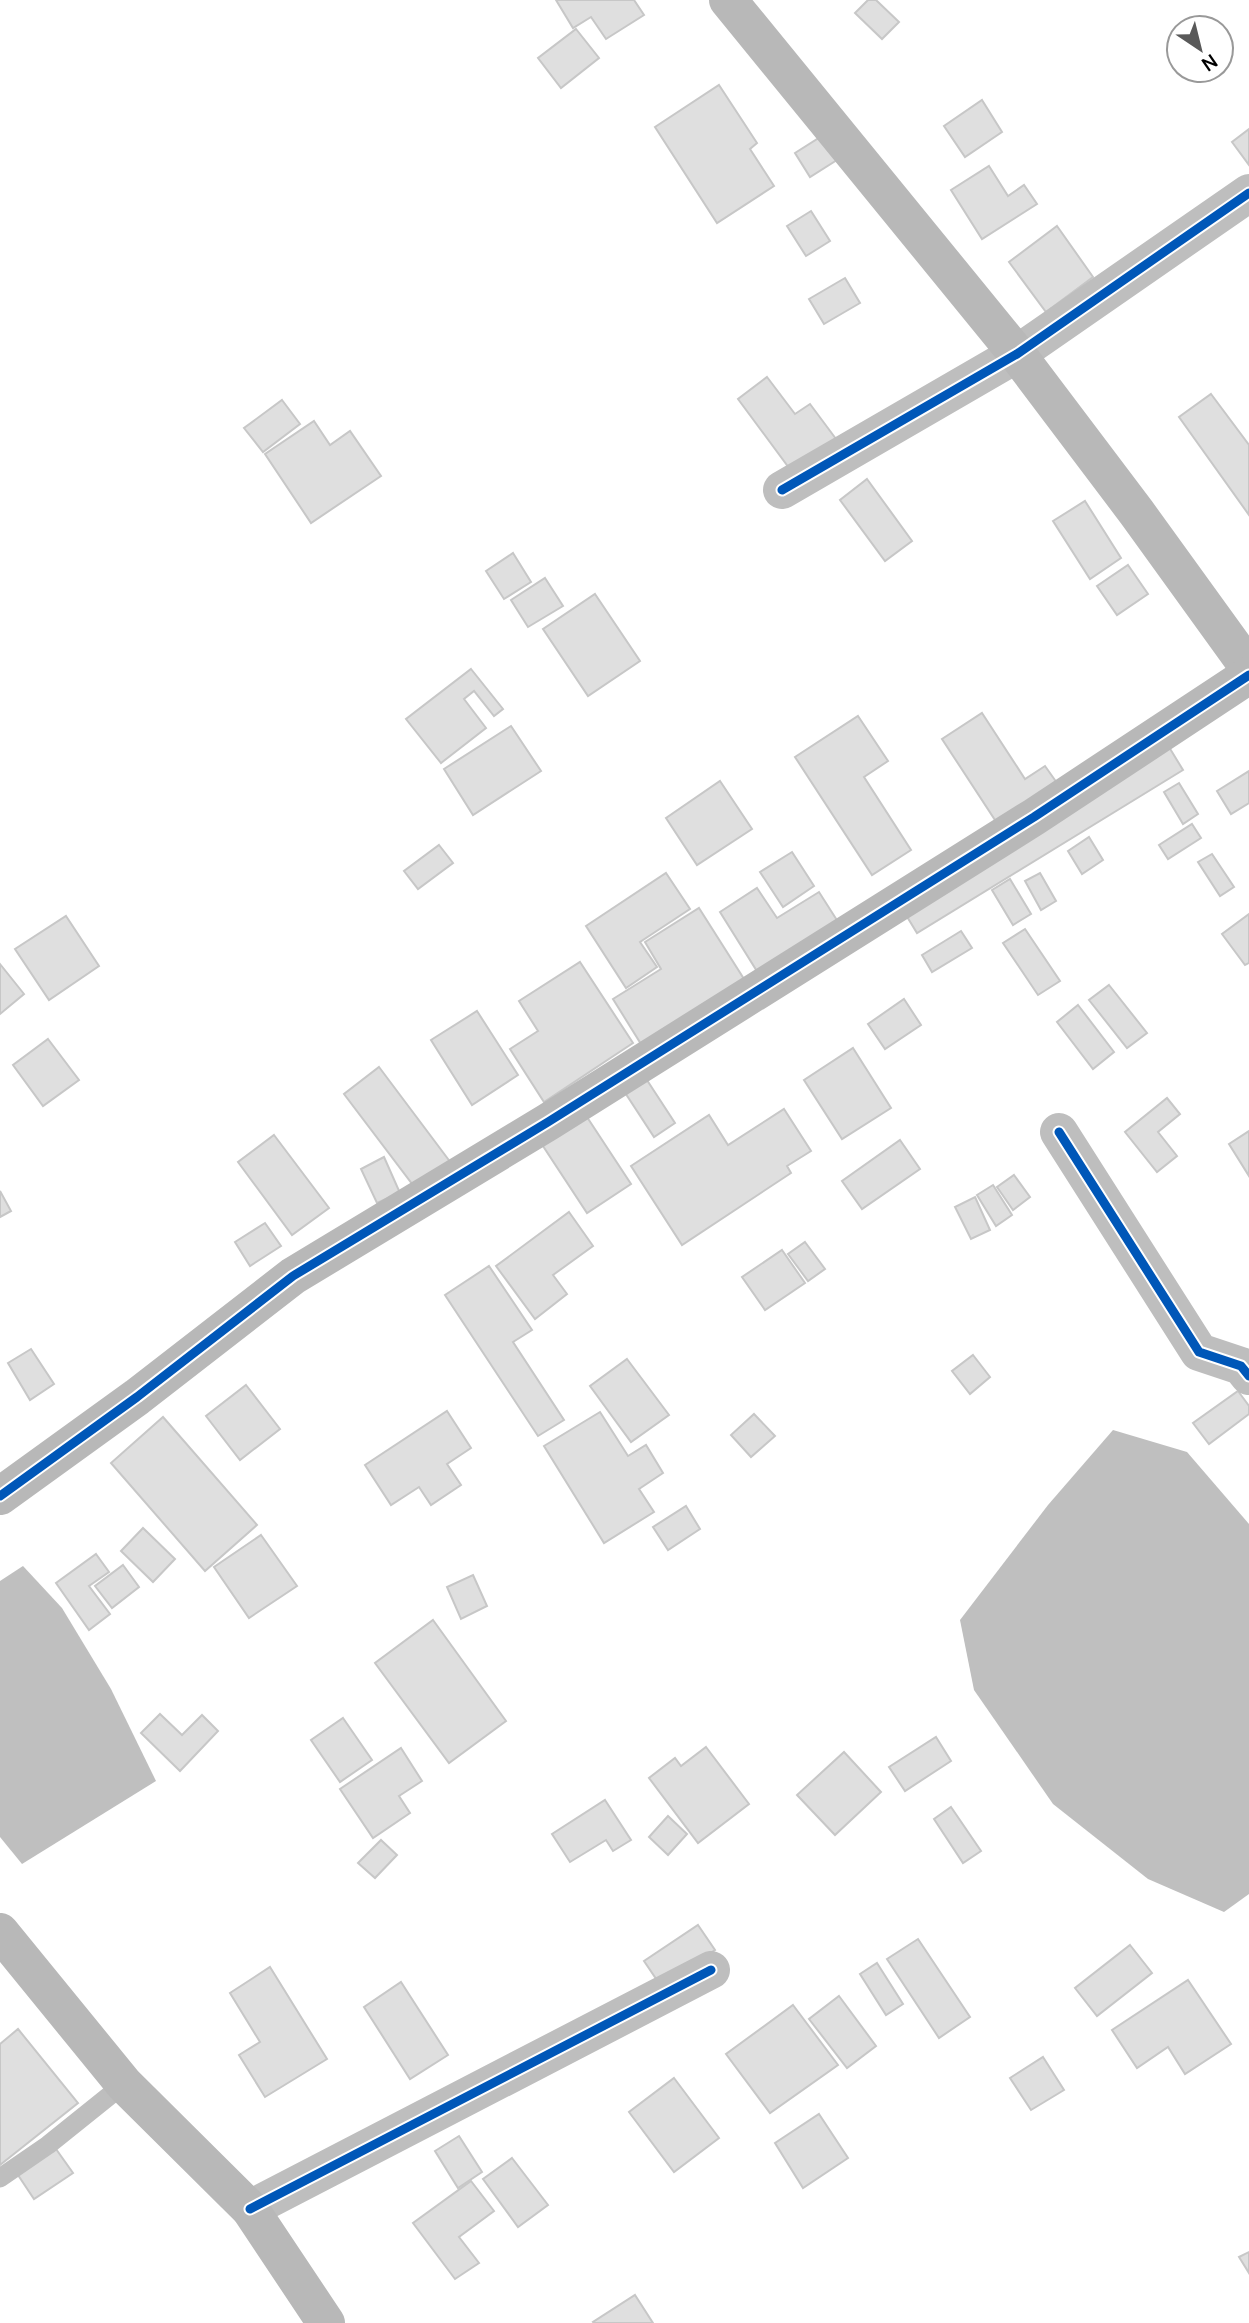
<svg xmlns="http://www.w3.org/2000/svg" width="1249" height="2323" viewBox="0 0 1249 2323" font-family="Manrope,sans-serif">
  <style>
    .water { fill: #bfbfbf }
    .building { fill: #dfdfdf; stroke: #c7c7c7; stroke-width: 2 }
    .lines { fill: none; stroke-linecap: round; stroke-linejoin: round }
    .lane { stroke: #bebebe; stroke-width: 19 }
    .street { stroke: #bebebe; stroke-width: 38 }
    .secondary { stroke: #b8b8b8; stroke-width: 38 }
    .cycleway-casing { stroke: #fff; stroke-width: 13 }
    .cycleway { stroke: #0057b8; stroke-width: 9 }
  </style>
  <rect width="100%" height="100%" fill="#fff"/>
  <!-- water -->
  <g class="water">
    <polygon points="1113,1430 1187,1452 1249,1524 1249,1894 1224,1912 1148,1879 1053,1804 974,1690 960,1620 1048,1505"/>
    <polygon points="23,1566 62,1608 111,1689 156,1781 22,1864 0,1837 0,1581"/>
  </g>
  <!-- building -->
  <g class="building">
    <polygon points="556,0 634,0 644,15 606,39 591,17 573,28"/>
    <polygon points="868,0 876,0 899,22 882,39 855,13"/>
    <polygon points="576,29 599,58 561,88 538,58"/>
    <polygon points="719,85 757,143 750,149 774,186 717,223 655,127"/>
    <polygon points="982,100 1002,132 965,157 944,126"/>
    <polygon points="1249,129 1249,165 1232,142"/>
    <polygon points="822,136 837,160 810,177 795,153"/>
    <polygon points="989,166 1008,196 1024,185 1037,204 982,239 951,190"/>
    <polygon points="811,211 830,241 806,256 787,226"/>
    <polygon points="1057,226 1093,277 1046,312 1009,262"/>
    <polygon points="845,278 860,303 824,324 809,299"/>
    <polygon points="767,377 795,414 810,404 842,447 798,480 738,399"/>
    <polygon points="1211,394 1249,445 1249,515 1179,417"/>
    <polygon points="282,400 300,424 263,452 244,428"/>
    <polygon points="314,421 330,445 350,431 381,476 311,523 265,454"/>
    <polygon points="867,479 912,541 885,561 840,500"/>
    <polygon points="1085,501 1121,558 1090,579 1053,521"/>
    <polygon points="513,553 531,582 504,599 486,571"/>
    <polygon points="1128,565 1148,594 1117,615 1097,586"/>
    <polygon points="545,578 563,606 528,627 511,600"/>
    <polygon points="595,594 640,661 588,696 543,629"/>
    <polygon points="471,669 503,709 494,716 474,691 464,699 486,728 441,763 406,719"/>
    <polygon points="982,713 1025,779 1045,766 1057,783 997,823 942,739"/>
    <polygon points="858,716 888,761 864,777 911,850 872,875 795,757"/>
    <polygon points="511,726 541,771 473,815 444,769"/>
    <polygon points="1169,747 1183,770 917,933 903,910"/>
    <polygon points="1249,771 1249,803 1231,814 1217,791"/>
    <polygon points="720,781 752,829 697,865 666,818"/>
    <polygon points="1179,783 1198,814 1183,824 1164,792"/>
    <polygon points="1192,824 1201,838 1168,859 1159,845"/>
    <polygon points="1089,837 1103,860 1082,874 1068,851"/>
    <polygon points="439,845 453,863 418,889 404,871"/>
    <polygon points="792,852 814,886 783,907 760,872"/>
    <polygon points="1212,854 1234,887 1220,896 1198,862"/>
    <polygon points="666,873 690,909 640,942 657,967 626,988 586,926"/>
    <polygon points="1040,873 1056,901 1041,910 1025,881"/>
    <polygon points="1010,879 1031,914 1013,925 992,890"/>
    <polygon points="757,888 777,918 819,892 840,925 760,976 720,912"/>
    <polygon points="699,908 744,979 641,1044 613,999 661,969 645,942"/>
    <polygon points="1249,914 1249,963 1245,965 1222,934"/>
    <polygon points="66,916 99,966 49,1000 15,949"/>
    <polygon points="1025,929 1060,981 1038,995 1003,943"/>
    <polygon points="961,931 972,948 932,972 922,955"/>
    <polygon points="580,962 633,1043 544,1102 510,1049 538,1031 519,1001"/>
    <polygon points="0,964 24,994 0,1014"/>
    <polygon points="1109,985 1147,1033 1127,1048 1089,1000"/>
    <polygon points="904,999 921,1025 885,1049 868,1024"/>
    <polygon points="1078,1005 1114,1052 1093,1069 1057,1022"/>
    <polygon points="477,1011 518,1075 472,1105 431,1040"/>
    <polygon points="48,1039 79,1080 43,1106 13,1065"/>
    <polygon points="853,1048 891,1108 842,1139 804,1080"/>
    <polygon points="379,1067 451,1163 416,1189 344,1094"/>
    <polygon points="643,1074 675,1123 654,1137 622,1088"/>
    <polygon points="1167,1098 1180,1114 1158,1132 1177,1156 1157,1172 1125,1132"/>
    <polygon points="784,1109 811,1151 787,1166 791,1173 682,1245 631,1166 709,1115 728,1145"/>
    <polygon points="585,1114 631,1184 587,1213 541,1143"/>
    <polygon points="1249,1131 1249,1176 1229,1144"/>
    <polygon points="274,1135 329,1208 292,1235 238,1162"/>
    <polygon points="900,1140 920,1169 862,1209 842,1181"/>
    <polygon points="384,1157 400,1193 377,1203 361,1169"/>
    <polygon points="1014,1175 1030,1197 1013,1210 997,1187"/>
    <polygon points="993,1185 1012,1215 996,1226 977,1195"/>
    <polygon points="0,1191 11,1211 0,1217"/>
    <polygon points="975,1197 990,1230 971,1239 955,1207"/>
    <polygon points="569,1212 593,1246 553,1275 567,1294 535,1319 496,1266"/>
    <polygon points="265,1223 281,1246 250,1266 235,1242"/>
    <polygon points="805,1242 825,1269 808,1281 788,1254"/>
    <polygon points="782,1250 805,1283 765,1310 742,1277"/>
    <polygon points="489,1266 532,1330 513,1342 564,1420 538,1436 445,1295"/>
    <polygon points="31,1349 54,1384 30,1400 8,1363"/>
    <polygon points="973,1355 990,1377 970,1394 952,1371"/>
    <polygon points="627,1359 669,1415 631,1442 590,1386"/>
    <polygon points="246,1385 280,1429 240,1460 206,1416"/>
    <polygon points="1238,1391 1249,1406 1249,1414 1209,1444 1193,1423"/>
    <polygon points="447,1411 471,1448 447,1464 461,1485 431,1505 419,1487 391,1505 365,1465"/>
    <polygon points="600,1412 628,1456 646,1445 663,1473 639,1489 654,1512 604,1543 544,1446"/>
    <polygon points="754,1414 775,1436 751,1457 731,1435"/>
    <polygon points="163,1417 257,1525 205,1571 111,1463"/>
    <polygon points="686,1506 700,1529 668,1550 653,1527"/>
    <polygon points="143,1528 175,1559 153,1582 121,1551"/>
    <polygon points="261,1535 297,1586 249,1618 214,1567"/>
    <polygon points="96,1554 109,1572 89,1586 110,1614 89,1630 56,1583"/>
    <polygon points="123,1565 139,1587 112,1608 95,1586"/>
    <polygon points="473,1575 487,1606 461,1619 447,1587"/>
    <polygon points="433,1620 506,1721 449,1763 375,1663"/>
    <polygon points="160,1714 182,1735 202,1715 218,1731 180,1771 141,1733"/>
    <polygon points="343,1718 372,1760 340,1782 311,1740"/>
    <polygon points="936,1737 951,1761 905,1791 889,1767"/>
    <polygon points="706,1747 749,1804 698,1843 649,1778 675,1758 681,1766"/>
    <polygon points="401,1748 422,1781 399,1796 410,1813 373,1838 340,1789"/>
    <polygon points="844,1752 881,1792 835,1835 797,1795"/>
    <polygon points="605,1800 631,1840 613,1851 606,1840 570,1862 552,1834"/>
    <polygon points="951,1807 981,1851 963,1863 934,1819"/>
    <polygon points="668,1816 687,1834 668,1855 649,1837"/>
    <polygon points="381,1840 397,1855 375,1878 358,1863"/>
    <polygon points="698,1925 715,1950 661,1986 644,1961"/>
    <polygon points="918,1939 970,2017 939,2038 887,1959"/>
    <polygon points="1130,1945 1152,1973 1097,2016 1075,1988"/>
    <polygon points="877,1963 903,2004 886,2015 860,1974"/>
    <polygon points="270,1967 327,2059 265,2097 239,2055 260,2042 230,1993"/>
    <polygon points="1188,1980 1231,2044 1185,2074 1168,2047 1137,2068 1112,2030"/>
    <polygon points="401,1982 448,2055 410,2079 364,2007"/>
    <polygon points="839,1996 876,2046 847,2068 809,2019"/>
    <polygon points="793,2005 838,2065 770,2113 726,2054"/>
    <polygon points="18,2029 78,2103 0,2165 0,2044"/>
    <polygon points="1043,2057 1064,2090 1031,2110 1010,2078"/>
    <polygon points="674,2078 719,2138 674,2172 629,2112"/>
    <polygon points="819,2114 848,2158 803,2188 775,2143"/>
    <polygon points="459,2136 482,2172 458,2188 435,2151"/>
    <polygon points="56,2149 73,2173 34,2199 18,2175"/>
    <polygon points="512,2158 548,2205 518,2227 483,2179"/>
    <polygon points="471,2181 494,2211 459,2237 479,2263 455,2279 413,2223"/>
    <polygon points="1249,2252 1249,2273 1239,2257"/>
    <polygon points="635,2295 653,2323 594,2323 593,2322"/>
  </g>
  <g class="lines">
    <!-- lane -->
    <polyline class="lane" points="0,2178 48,2145 124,2084"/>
    <!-- street -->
    <g class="street">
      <polyline points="782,490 1017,354 1249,193"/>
      <polyline points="1059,1132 1199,1352 1241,1366 1249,1376"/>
      <polyline points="250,2209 711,1970"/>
    </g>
    <!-- secondary -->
    <g class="secondary">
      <polyline points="728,0 1017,354 1137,513 1249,668"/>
      <polyline points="0,1496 137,1397 293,1276 548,1122 1034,817 1249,675"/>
      <polyline points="0,1932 124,2084 250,2209 326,2323"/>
    </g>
    <!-- cycleway casing -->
    <g class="cycleway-casing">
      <g id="cycleway">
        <polyline points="782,490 1017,354 1249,193"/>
        <polyline points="1059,1132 1199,1352 1241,1366 1249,1376"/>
        <polyline points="0,1496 137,1397 293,1276 548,1122 1034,817 1249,675"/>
        <polyline points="250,2209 711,1970"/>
      </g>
    </g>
    <!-- cycleway -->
    <use href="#cycleway" class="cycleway"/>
  </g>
  <!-- north arrow -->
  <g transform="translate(1200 49) rotate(145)"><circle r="33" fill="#ffffff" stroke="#999999" stroke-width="2"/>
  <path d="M0-5L12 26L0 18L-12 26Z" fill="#595959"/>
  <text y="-10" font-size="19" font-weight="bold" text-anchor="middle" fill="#000000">N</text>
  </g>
</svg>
